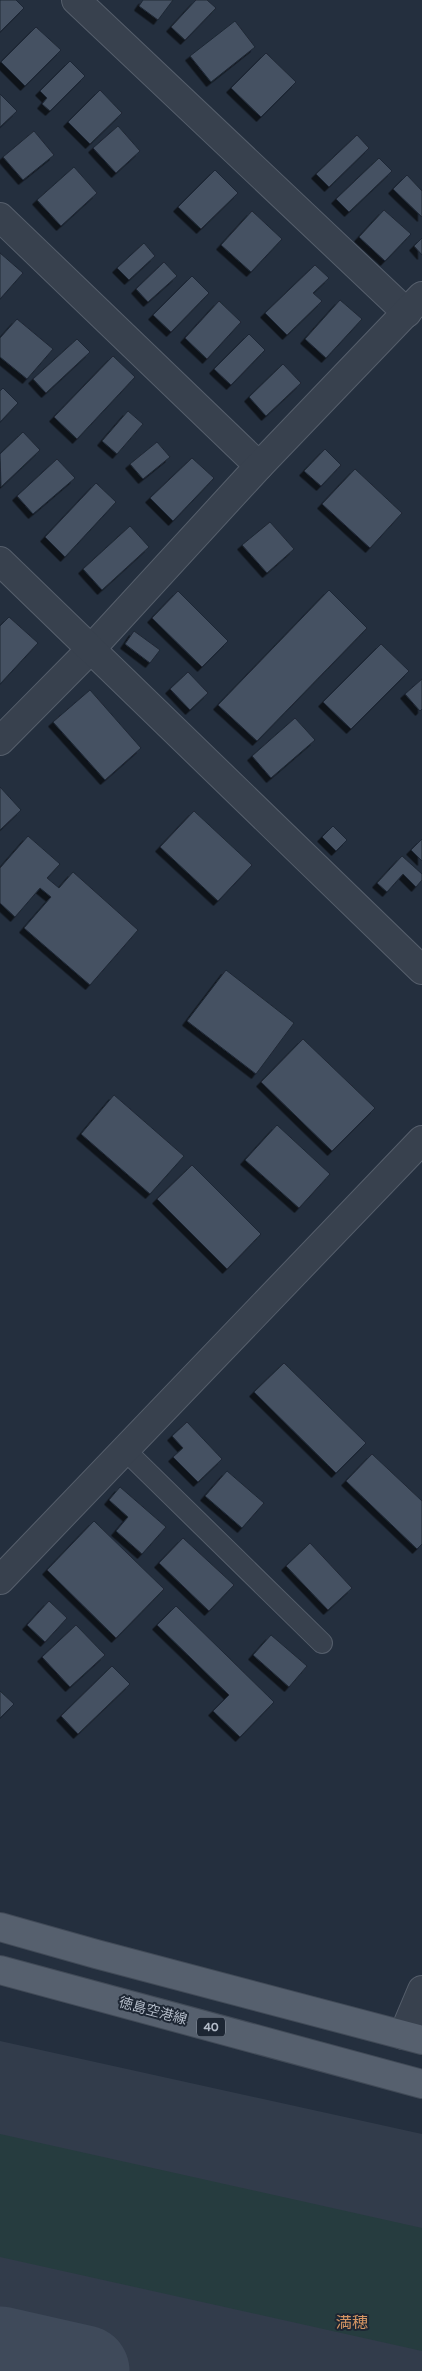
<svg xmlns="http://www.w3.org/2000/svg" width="422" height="2371" viewBox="0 0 422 2371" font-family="'Varela Round','Noto Sans JP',sans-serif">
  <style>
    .airport { fill: #323c4b }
    .green { fill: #263c3f }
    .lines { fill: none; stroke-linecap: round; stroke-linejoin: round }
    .taxiway { stroke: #3f4a5a; stroke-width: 91 }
    .building { fill: #455162; stroke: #1f2835; filter: url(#shadow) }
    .service-casing { stroke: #565f6c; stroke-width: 22 }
    .minor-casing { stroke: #565f6c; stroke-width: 30 }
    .tertiary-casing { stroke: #565f6c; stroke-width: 30 }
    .primary-casing { stroke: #414a57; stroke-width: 30 }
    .service { stroke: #38414e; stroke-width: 20 }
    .minor { stroke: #38414e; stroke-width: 28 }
    .tertiary { stroke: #38414e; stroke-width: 28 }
    .primary { stroke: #56606e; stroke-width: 28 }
    .labels { text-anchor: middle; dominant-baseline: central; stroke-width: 4; stroke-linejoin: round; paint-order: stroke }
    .shield { fill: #1d2633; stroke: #878f9c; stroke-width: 1 }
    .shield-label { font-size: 12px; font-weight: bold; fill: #b4bcc9 }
    .street-label { font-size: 14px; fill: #b4bcc9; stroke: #1d2633 }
    .quarter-label { font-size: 16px; fill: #d59563; stroke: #1d2633 }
  </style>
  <defs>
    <filter id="shadow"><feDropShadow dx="-4.5" dy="4.5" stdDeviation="0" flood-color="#0009"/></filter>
  </defs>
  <rect width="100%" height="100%" fill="#242f3e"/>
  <!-- airport -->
  <polygon class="airport" points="0,2041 422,2134 422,2371 0,2371"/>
  <!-- green -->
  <polygon class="green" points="0,2134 422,2228 422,2351 0,2257"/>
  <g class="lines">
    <!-- taxiway -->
    <polyline class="taxiway" points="0,2352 84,2371"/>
  </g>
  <!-- building -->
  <g class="building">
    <polygon points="0,0 16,0 24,8 0,32"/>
    <polygon points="143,0 173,0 158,20 139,6"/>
    <polygon points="196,0 207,0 216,8 185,40 171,27"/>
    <polygon points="235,21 255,47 211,82 190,56"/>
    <polygon points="36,27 61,50 25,86 1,62"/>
    <polygon points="266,53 296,82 261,117 231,88"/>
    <polygon points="70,61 85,76 50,111 42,104 47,98 40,91"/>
    <polygon points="100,90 122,113 90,144 68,122"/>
    <polygon points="0,94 17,111 0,127"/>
    <polygon points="118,126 140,151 116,173 93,148"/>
    <polygon points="34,131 54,155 23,180 3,157"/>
    <polygon points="357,135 369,148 329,187 316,174"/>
    <polygon points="379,158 392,171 349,212 336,199"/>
    <polygon points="74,167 97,193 61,226 37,200"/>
    <polygon points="215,170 238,193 201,229 178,207"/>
    <polygon points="407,175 422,191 422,217 393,189"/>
    <polygon points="384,210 411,234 385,261 359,237"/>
    <polygon points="252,211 282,239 251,272 221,245"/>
    <polygon points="422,238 422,255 414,246"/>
    <polygon points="144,243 155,256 129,280 117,268"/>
    <polygon points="0,253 23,273 0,299"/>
    <polygon points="164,262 177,276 148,302 136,289"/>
    <polygon points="315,265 329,278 313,293 322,301 287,335 265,313"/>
    <polygon points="192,276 209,293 171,332 153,315"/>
    <polygon points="340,300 362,319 326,358 305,339"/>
    <polygon points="219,301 241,322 207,359 185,338"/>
    <polygon points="17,319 53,349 27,379 0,357 0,338"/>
    <polygon points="249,334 265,350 231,385 214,369"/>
    <polygon points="77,339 90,352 46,393 33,379"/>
    <polygon points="113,356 135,377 77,439 54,417"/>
    <polygon points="283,364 301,383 266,416 249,397"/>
    <polygon points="3,388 18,403 0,422 0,391"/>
    <polygon points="128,411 143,424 117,454 102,441"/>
    <polygon points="23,432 40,450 1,487 0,454"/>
    <polygon points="157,442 170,457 143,479 130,464"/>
    <polygon points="325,449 341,465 321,486 304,471"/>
    <polygon points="192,458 214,478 173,521 150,498"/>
    <polygon points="57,459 75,478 33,514 17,496"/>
    <polygon points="355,469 402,513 370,548 322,504"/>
    <polygon points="96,483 116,502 65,557 45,537"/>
    <polygon points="270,522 294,549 267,573 242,545"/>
    <polygon points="130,526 149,547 102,590 83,569"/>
    <polygon points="329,590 367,628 257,741 218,705"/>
    <polygon points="178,591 228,641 202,667 152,618"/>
    <polygon points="9,617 38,643 0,684 0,626"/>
    <polygon points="134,631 160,650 150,663 125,644"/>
    <polygon points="381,644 409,671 351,729 323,702"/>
    <polygon points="188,672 208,693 190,710 170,689"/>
    <polygon points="422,679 422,709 420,711 405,694"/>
    <polygon points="90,690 141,748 105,780 53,722"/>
    <polygon points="295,718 315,740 271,778 252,756"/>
    <polygon points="0,787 21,810 0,830"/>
    <polygon points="194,811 252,865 218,901 160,847"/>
    <polygon points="333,826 347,840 336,851 322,837"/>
    <polygon points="28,836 60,864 47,878 59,888 73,872 138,930 90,985 24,928 51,897 40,888 15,917 0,903 0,868"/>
    <polygon points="422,839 422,861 411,850"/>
    <polygon points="402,856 422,874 422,880 416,887 403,874 387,892 377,883"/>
    <polygon points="226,970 294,1023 256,1074 187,1021"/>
    <polygon points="303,1039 375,1108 332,1151 261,1082"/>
    <polygon points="114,1095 184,1156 150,1194 81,1134"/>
    <polygon points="277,1125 330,1174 299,1208 245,1160"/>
    <polygon points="192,1165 261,1234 227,1269 157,1199"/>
    <polygon points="284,1363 366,1443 336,1473 254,1392"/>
    <polygon points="187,1422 222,1459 198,1482 173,1457 183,1448 172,1436"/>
    <polygon points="372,1454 422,1501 422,1544 417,1549 346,1481"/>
    <polygon points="227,1471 264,1503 242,1528 205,1496"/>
    <polygon points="120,1487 166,1527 142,1554 116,1531 128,1517 109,1500"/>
    <polygon points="94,1521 164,1589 116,1638 47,1570"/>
    <polygon points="183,1538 234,1585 209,1611 159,1563"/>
    <polygon points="310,1543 352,1588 328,1610 286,1566"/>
    <polygon points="49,1601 67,1618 45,1642 27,1625"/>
    <polygon points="176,1606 274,1702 240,1737 213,1711 229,1695 157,1625"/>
    <polygon points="76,1625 105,1655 70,1687 42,1657"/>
    <polygon points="271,1635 307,1666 289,1687 253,1655"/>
    <polygon points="112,1666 130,1684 78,1734 61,1716"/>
    <polygon points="0,1691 14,1704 0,1718"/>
  </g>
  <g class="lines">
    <!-- service casing -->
    <g class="service-casing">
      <polyline id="service" points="125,1450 322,1643"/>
    </g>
    <!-- minor casing -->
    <g class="minor-casing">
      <g id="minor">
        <polyline points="76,0 407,313"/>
        <polyline points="0,217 259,466"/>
        <polyline points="0,741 91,649 259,466 422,296"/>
        <polyline points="0,1580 422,1140"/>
        <polyline points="403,2035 422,1990"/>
      </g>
    </g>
    <!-- tertiary casing -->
    <g class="tertiary-casing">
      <polyline id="tertiary" points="0,561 422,970"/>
    </g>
    <!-- primary casing -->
    <g class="primary-casing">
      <g id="primary">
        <polyline points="0,1927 96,1954 422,2040"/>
        <polyline points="0,1970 422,2084"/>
      </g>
    </g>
    <!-- service -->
    <use href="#service" class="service"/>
    <!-- minor -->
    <use href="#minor" class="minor"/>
    <!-- tertiary -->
    <use href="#tertiary" class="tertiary"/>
    <!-- primary -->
    <use href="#primary" class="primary"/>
  </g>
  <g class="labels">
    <!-- shield labels -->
    <rect class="shield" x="197" y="2017.5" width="28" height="19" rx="4"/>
    <g class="shield-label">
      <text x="211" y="2027">40</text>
    </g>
    <!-- street labels -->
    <g class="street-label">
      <text transform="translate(153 2011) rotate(15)">徳島空港線</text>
    </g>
    <!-- quarter labels -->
    <g class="quarter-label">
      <text x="352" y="2323">満穂</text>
    </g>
  </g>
</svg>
